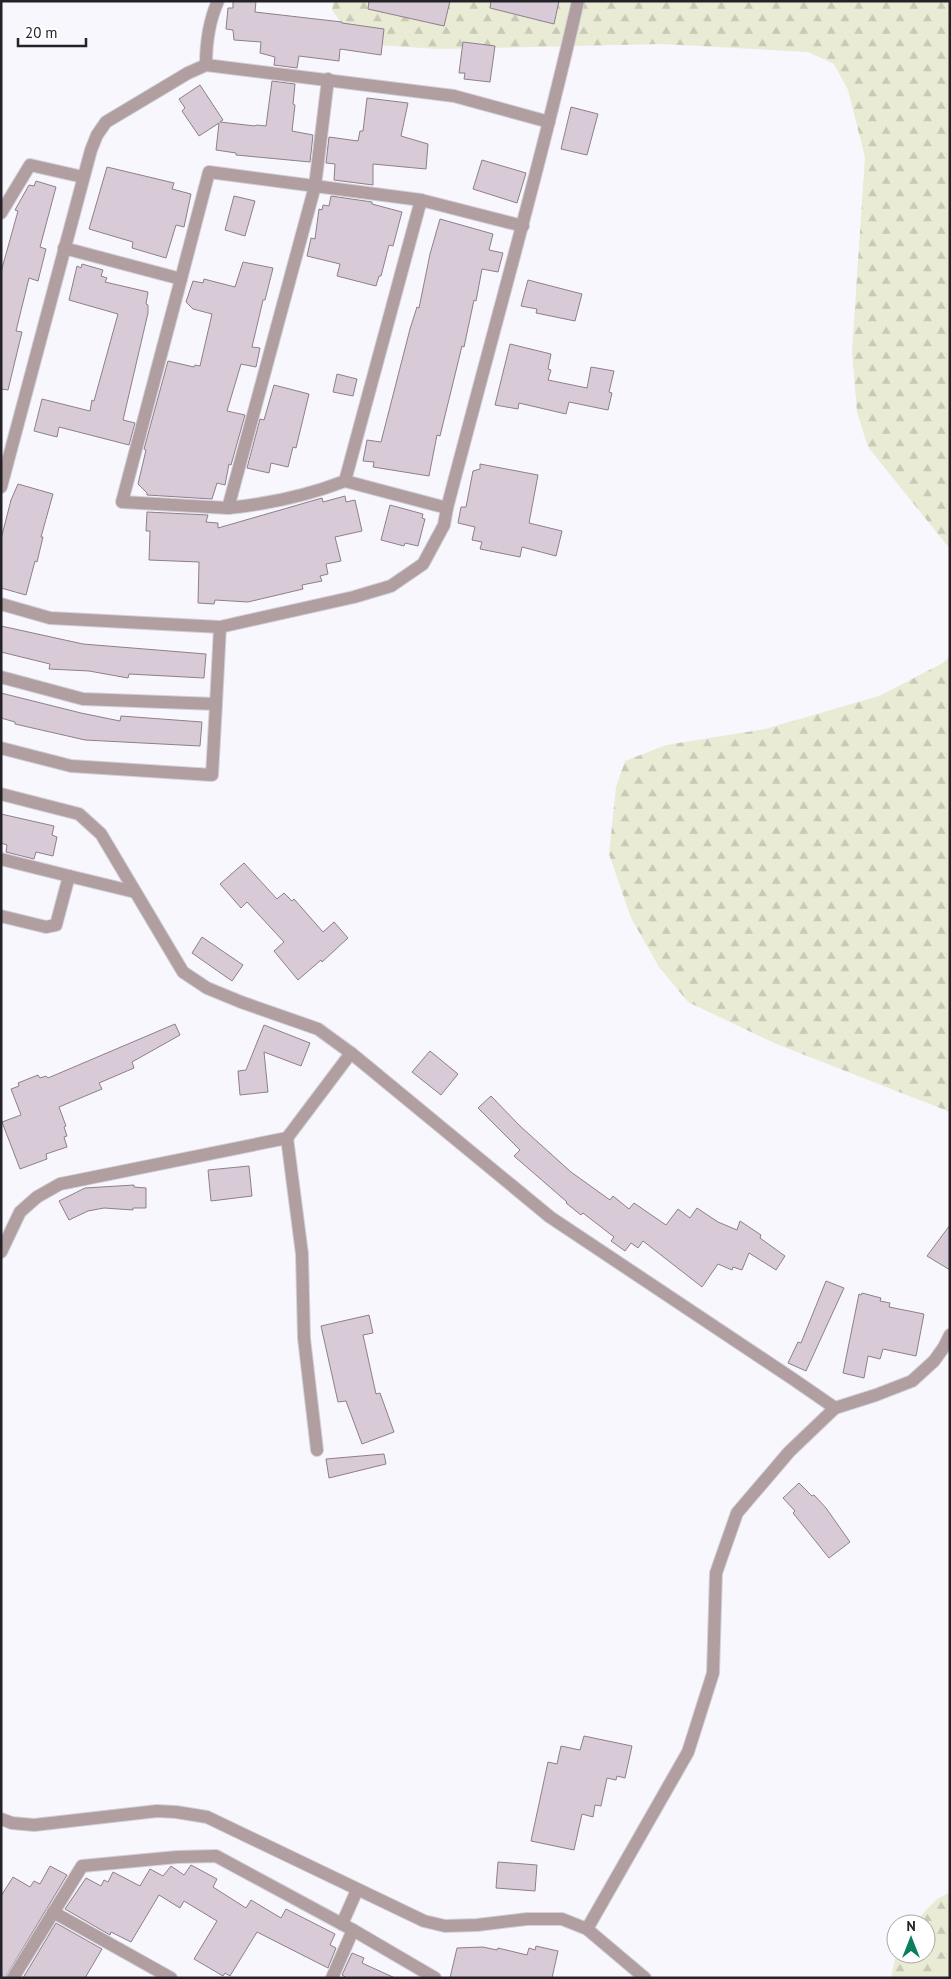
<svg xmlns="http://www.w3.org/2000/svg" width="951" height="1979" viewBox="0 0 951 1979" font-family="'PT Sans',sans-serif">
  <style>
    .forest { fill: url(#forest-firs) }
    .building { fill: #d8cad7; stroke: #8d808b }
    .lines { fill: none; stroke-linecap: round; stroke-linejoin: round }
    .minor-casing { stroke: #d2d1d7; stroke-width: 14 }
    .minor { stroke: #b09ea0; stroke-width: 12 }
  </style>
  <defs>
    <pattern id="forest-firs" width="22" height="20" patternUnits="userSpaceOnUse" patternTransform="scale(1.25)"><rect width="22" height="20" fill="#e9ebd4"/><path d="M5 1l3.5 6h-7zM16 11l3.5 6h-7z" fill="#c8c9b6"/></pattern>
  </defs>
  <rect width="100%" height="100%" fill="#f8f7fe"/>
  <!-- forest -->
  <g class="forest">
    <polygon points="333,1 950,1 950,549 868,447 857,412 852,351 865,157 848,90 834,64 808,52 661,44 438,49 377,45 347,31 332,10"/>
    <polygon points="950,656 950,1112 774,1043 688,1002 659,967 631,918 609,854 616,787 625,761 666,745 765,729 879,696 943,663"/>
    <polygon points="950,1892 950,1978 891,1978 896,1954 926,1954 926,1924 913,1924 936,1900"/>
  </g>
  <!-- building -->
  <g class="building">
    <polygon points="233,1 256,1 255,12 342,22 342,23 384,29 381,55 340,49 339,61 299,56 297,68 274,65 275,57 260,53 261,42 234,40 233,30 226,29 228,8 233,8"/>
    <polygon points="369,1 450,1 444,26 368,9"/>
    <polygon points="491,1 559,1 554,24 490,8"/>
    <polygon points="463,42 495,46 490,82 464,79 465,73 459,73"/>
    <polygon points="272,81 295,84 293,104 295,105 292,131 313,135 310,162 236,155 236,153 216,150 219,123 199,136 182,111 185,108 179,99 200,85 223,120 220,122 255,126 256,125 266,126"/>
    <polygon points="367,98 408,103 401,136 428,144 426,169 373,164 373,185 334,180 335,164 326,163 329,137 358,141 360,131 363,131"/>
    <polygon points="571,107 598,114 587,155 561,149"/>
    <polygon points="482,160 526,173 517,203 473,189"/>
    <polygon points="107,167 174,183 172,189 191,194 184,227 176,225 166,258 132,248 133,242 89,229"/>
    <polygon points="36,181 56,187 40,247 46,249 38,281 29,278 16,331 22,332 8,390 1,389 1,272 18,211 15,210 29,185 34,186"/>
    <polygon points="234,196 255,201 245,236 225,230"/>
    <polygon points="331,196 372,202 372,204 402,212 393,246 389,245 381,276 379,276 376,286 337,276 340,264 307,256 311,238 315,239 319,209 322,210 323,205 329,206"/>
    <polygon points="440,219 493,234 489,250 503,253 498,272 482,269 476,301 474,300 464,347 462,346 440,436 437,435 429,476 373,467 374,462 363,461 367,440 381,442 410,329 417,307 419,308 430,254"/>
    <polygon points="243,262 273,268 265,300 263,300 252,347 260,348 256,367 241,364 227,411 245,415 231,465 229,464 225,485 217,483 212,499 147,495 147,493 138,484 146,450 144,449 168,361 194,367 195,365 200,366 212,314 193,309 186,302 193,281 203,283 204,279 235,287"/>
    <polygon points="82,264 103,270 101,276 107,278 105,282 148,292 146,304 148,305 148,313 123,420 135,423 129,445 59,427 57,437 34,431 42,399 90,411 92,400 94,401 118,314 69,300 77,266 81,268"/>
    <polygon points="528,280 582,294 575,321 536,313 537,309 521,306"/>
    <polygon points="510,344 551,354 548,369 551,370 548,380 587,388 591,367 614,371 609,392 612,393 608,410 569,402 566,414 519,403 518,409 495,405"/>
    <polygon points="337,374 357,379 353,396 333,392"/>
    <polygon points="274,385 309,394 296,448 293,447 288,467 271,463 269,473 247,468 260,419 264,420"/>
    <polygon points="480,464 538,475 529,523 562,531 556,556 522,547 520,557 480,549 482,542 472,540 475,527 458,523 461,507 466,507 473,471 480,469"/>
    <polygon points="18,484 53,494 41,537 43,537 37,562 35,561 26,595 1,588 1,539 11,500"/>
    <polygon points="345,496 346,502 355,500 362,531 335,537 341,561 326,564 328,574 320,576 322,581 302,585 303,589 248,602 215,600 214,604 198,603 199,562 149,560 150,531 146,531 147,512 208,515 206,522 218,523 218,528 322,498 323,502"/>
    <polygon points="390,505 423,514 422,518 425,519 418,546 405,543 404,546 381,540"/>
    <polygon points="1,626 83,644 206,654 204,678 129,674 128,678 89,671 49,669 50,664 1,652"/>
    <polygon points="1,693 81,713 120,721 121,716 202,722 200,746 85,740 15,724 15,722 1,718"/>
    <polygon points="1,814 54,826 52,835 57,837 53,856 36,852 34,859 6,852 7,845 1,843"/>
    <polygon points="244,863 277,899 284,893 292,901 294,899 323,932 334,922 348,938 322,962 321,960 298,980 274,951 284,942 247,902 241,908 220,884"/>
    <polygon points="202,937 243,965 232,981 192,953"/>
    <polygon points="175,1024 180,1035 132,1062 134,1068 99,1083 102,1089 59,1107 66,1126 64,1127 67,1136 64,1137 67,1147 46,1154 47,1159 20,1169 2,1122 21,1115 11,1089 19,1086 18,1083 38,1075 40,1078 46,1076 48,1078"/>
    <polygon points="264,1025 310,1043 301,1066 264,1052 268,1092 240,1095 238,1071 246,1070"/>
    <polygon points="430,1051 458,1074 441,1095 412,1072"/>
    <polygon points="491,1096 520,1126 571,1172 610,1200 613,1196 629,1209 634,1203 666,1225 678,1209 690,1218 697,1208 718,1222 737,1230 740,1221 761,1235 760,1238 785,1256 776,1270 749,1253 742,1270 733,1267 732,1270 718,1264 702,1287 643,1241 638,1248 631,1243 625,1251 611,1241 614,1237 583,1213 581,1215 566,1203 567,1202 514,1156 520,1150 478,1108"/>
    <polygon points="249,1166 252,1196 211,1201 208,1170"/>
    <polygon points="134,1185 134,1187 146,1188 146,1208 133,1208 133,1210 104,1208 88,1211 69,1220 59,1201 85,1188"/>
    <polygon points="950,1225 950,1270 927,1256"/>
    <polygon points="826,1281 844,1288 806,1371 788,1363 798,1342 801,1343"/>
    <polygon points="862,1293 881,1298 880,1301 890,1303 889,1307 924,1314 916,1356 883,1349 880,1359 868,1356 864,1378 843,1373 859,1294 861,1295"/>
    <polygon points="369,1315 373,1333 363,1335 376,1394 380,1393 394,1432 362,1444 346,1401 338,1402 321,1326"/>
    <polygon points="384,1454 386,1464 329,1478 326,1459"/>
    <polygon points="799,1483 812,1496 814,1495 826,1508 850,1542 829,1558 793,1513 795,1511 783,1498"/>
    <polygon points="584,1736 632,1746 625,1778 617,1776 616,1780 607,1778 601,1806 595,1805 593,1817 582,1814 574,1850 531,1841 548,1762 557,1764 561,1746 580,1750"/>
    <polygon points="498,1862 537,1865 535,1891 496,1888"/>
    <polygon points="191,1865 217,1879 213,1887 246,1908 251,1900 281,1918 286,1909 335,1934 330,1945 336,1948 328,1968 257,1932 230,1976 225,1973 223,1976 194,1959 217,1921 184,1901 180,1908 159,1895 131,1942 111,1932 110,1935 65,1909 86,1878 101,1886 104,1880 108,1882 113,1872 140,1886 150,1869 163,1876 171,1866 184,1875"/>
    <polygon points="50,1866 67,1875 5,1978 1,1978 1,1896 13,1877 30,1887 34,1881 40,1884"/>
    <polygon points="56,1923 102,1949 85,1978 23,1978"/>
    <polygon points="536,1946 558,1951 552,1978 450,1978 457,1948 483,1947 497,1950 498,1948 527,1955 529,1948 535,1950"/>
    <polygon points="352,1953 364,1958 362,1963 395,1978 347,1978 342,1975"/>
  </g>
  <g class="lines">
    <!-- minor casing -->
    <g class="minor-casing">
      <g id="minor">
        <path d="M206,65c0,-21 3,-44 12,-64"/>
        <polyline points="421,200 345,481 447,508"/>
        <polyline points="1,213 30,165 83,177"/>
        <polyline points="64,248 181,279 122,502 228,508 315,186 328,79"/>
        <polyline points="181,279 209,172 421,200 523,226"/>
        <polyline points="1,487 91,150 97,135 106,122 188,73 206,65 454,96 549,122"/>
        <path d="M228,508c39,-4 81,-13 117,-27"/>
        <path d="M1,604l49,14 170,9 134,-30 37,-11 32,-22 21,-39 3,-17c44,-169 92,-337 131,-507"/>
        <polyline points="1,677 83,699 216,704 220,627"/>
        <polyline points="1,748 71,766 212,775 216,704"/>
        <polyline points="1,794 79,814 101,834 183,972 207,988 241,1002 318,1029 351,1053 550,1217 793,1379 835,1408"/>
        <polyline points="1,859 69,876"/>
        <polyline points="1,916 46,927 56,925 69,876 135,892"/>
        <polyline points="287,1138 302,1254 304,1338 317,1450"/>
        <polyline points="1,1252 20,1212 37,1197 60,1184 287,1138 351,1053"/>
        <polyline points="1,1819 12,1823 34,1825 157,1811 176,1812 207,1817 424,1921 445,1926 477,1925 527,1919 562,1919 587,1929 645,1978"/>
        <polyline points="53,1912 171,1978"/>
        <polyline points="342,1924 357,1890"/>
        <polyline points="587,1929 688,1752 713,1673 716,1573 737,1513 789,1452 835,1408 876,1395 912,1381 934,1361 944,1347 950,1335"/>
        <polyline points="13,1978 82,1866 177,1857 216,1856 353,1930"/>
        <polyline points="332,1978 353,1930 435,1978"/>
      </g>
    </g>
    <!-- minor -->
    <use href="#minor" class="minor"/>
  </g>
  <!-- border -->
  <rect width="951" height="1979" fill="none" stroke="#232228" stroke-width="5"/>
  <!-- north arrow -->
  <g transform="translate(911 1939)"><circle r="24" fill="#ffffff" stroke="#a7a7a9"/>
  <path d="M0-4L9 19L0 12L-9 19Z" fill="#08805f"/>
  <text y="-8" font-size="14" font-weight="bold" text-anchor="middle" fill="#232228">N</text>
  </g>
  <!-- scale -->
  <path d="M18 38v8h68v-8" fill="none" stroke="#232228" stroke-width="2.5"/>
  <text x="25" y="38" font-size="15" fill="#232228" stroke="#ffffff" stroke-width="4" paint-order="stroke">20 m</text>
</svg>
